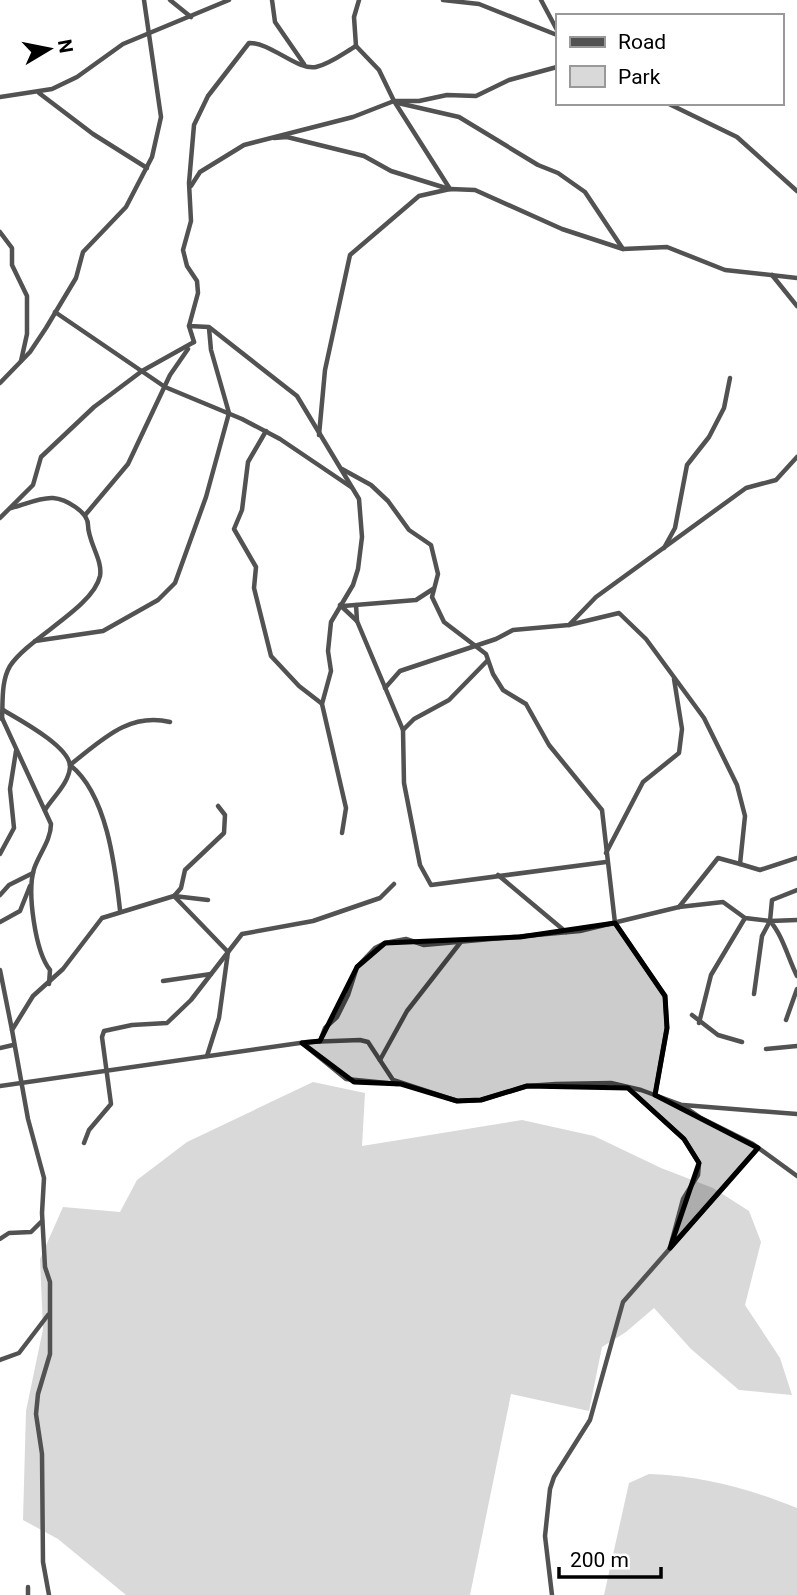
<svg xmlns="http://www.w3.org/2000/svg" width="797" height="1595" viewBox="0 0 797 1595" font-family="Roboto,sans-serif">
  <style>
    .green { fill: #d9d9d9 }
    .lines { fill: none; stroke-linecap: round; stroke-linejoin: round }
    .minor { stroke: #525252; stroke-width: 4.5 }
    .marked { fill: #000; fill-opacity: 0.2; stroke: #000; stroke-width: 5; stroke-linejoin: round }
  </style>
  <rect width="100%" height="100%" fill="#fff"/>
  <!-- green -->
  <g class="green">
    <polygon points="313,1082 365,1093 362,1146 522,1120 594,1136 661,1168 713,1188 749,1211 761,1242 745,1305 780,1358 792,1395 739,1390 691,1349 654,1308 626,1332 602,1347 589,1411 511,1394 470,1595 126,1595 58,1539 23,1520 26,1411 43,1329 40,1259 63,1207 120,1212 137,1180 187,1142"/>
    <path d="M649,1474c53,2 99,14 148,34v87h-193l25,-112z"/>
  </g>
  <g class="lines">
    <!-- minor -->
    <g class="minor">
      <polyline points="170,0 191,17"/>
      <polyline points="272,0 275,22 304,64"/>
      <polyline points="443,0 479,4 557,35"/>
      <polyline points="541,0 557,30"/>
      <polyline points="356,46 354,17 359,0"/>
      <polyline points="39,93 93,134 147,168"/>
      <polyline points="0,97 52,89 77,77 123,44 229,0"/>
      <polyline points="398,103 459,117 538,165 558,173 585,192 623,249"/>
      <polyline points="667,103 737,137 797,191"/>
      <polyline points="274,138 287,137 364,156 391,171 449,189"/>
      <polyline points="191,186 200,172 244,145 353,117 394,101 419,101 447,95 476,96 509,80 557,67"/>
      <polyline points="0,232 12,248 12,265 27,296 27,334 21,361"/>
      <polyline points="772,275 797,306"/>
      <polyline points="55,312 165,387 242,419 280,439 351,487"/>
      <polyline points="189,326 194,342"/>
      <polyline points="0,383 30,352 46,328 76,278 83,252 126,207 152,157 161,117 144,0"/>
      <polyline points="266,431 248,462 242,510 234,529 256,567 254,588 271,656 299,686 321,703"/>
      <polyline points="319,435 325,370 350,255 419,196 450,189 475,190 562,229 623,249 667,247 725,270 797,278"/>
      <polyline points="342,469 371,485 388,501 409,530 431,545 438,574 432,597 444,622 486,654 493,674 503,690 526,704 549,745 602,810 615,923 665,996 667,1028 655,1095"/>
      <polyline points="86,514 128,464 170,375 188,349"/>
      <polyline points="0,518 33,485 41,457 94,407 142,371 194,342"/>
      <polyline points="664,548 675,528 687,465 709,437 724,408 730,378"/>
      <polyline points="340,605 357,621 403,730 404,783 420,865 431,885 606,862"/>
      <polyline points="356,605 357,621"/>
      <polyline points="343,606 416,600 433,589"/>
      <polyline points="569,625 596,597 746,488 776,480 797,457"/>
      <polyline points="35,641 103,631 158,600 175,583 206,497 229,413 211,350 209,328"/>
      <polyline points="385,688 400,671 496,639 513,630 569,625 619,613 646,639 704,718 737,785 745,816 740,864 718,858 679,907"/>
      <path d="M3,710c15,9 68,37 67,57 -1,16 -17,30 -25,43"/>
      <path d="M2,718l49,106c0,16 -12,30 -17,45 -7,23 1,82 16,101l-1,14"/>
      <path d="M2,719c1,-17 -1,-38 8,-53 18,-28 83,-58 90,-90 3,-16 -12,-34 -12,-51 0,-13 -22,-26 -35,-27 -12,-1 -30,7 -42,10"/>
      <polyline points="403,730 414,719 449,700 487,661"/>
      <path d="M342,833l4,-25 -24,-104 9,-33 -3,-20 3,-29 22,-37 5,-16 4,-32 -3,-38 -62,-103 -88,-69 -20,-1 9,-33 -1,-12 -10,-15 -4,-16 8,-29 -2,-38 5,-58 14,-29 41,-53c21,-1 49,28 67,24 14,-3 28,-14 40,-21l23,24 15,31 56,88"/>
      <polyline points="606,853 643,782 679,753 682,729 674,679"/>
      <polyline points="0,854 14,828 10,789 16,751"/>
      <polyline points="740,864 760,870 797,858"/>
      <polyline points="498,875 566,932"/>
      <polyline points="0,895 9,885 33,873"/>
      <polyline points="175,895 181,888 185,870 224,833 225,815 218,806"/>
      <polyline points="174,896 228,952 219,1018 207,1056"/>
      <path d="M120,910c-5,-44 -13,-116 -50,-145 31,-24 58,-53 100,-43"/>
      <path d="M797,920l-27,1c13,15 18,37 27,55"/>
      <polyline points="0,922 20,911 30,886"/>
      <polyline points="0,970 12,1030"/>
      <polyline points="163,981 211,974"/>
      <polyline points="754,994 762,936 770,921"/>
      <polyline points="692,1015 718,1035 742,1042"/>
      <polyline points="786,1020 797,989"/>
      <polyline points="699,1023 711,975 745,918"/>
      <polyline points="320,1041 325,1028 337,1017 348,995 357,967 375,948 385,943 406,939 424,945 580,931 679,907 723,902 745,918 770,921 772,900 797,890"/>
      <polyline points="302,1043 346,1079 397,1084"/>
      <polyline points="0,1048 13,1045"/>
      <polyline points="766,1049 797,1046"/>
      <polyline points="380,1060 407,1011 460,943"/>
      <polyline points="0,1086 307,1042 360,1040 368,1042 393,1080 457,1101 481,1100 527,1086 556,1084 611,1083 641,1090 682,1105 701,1118 753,1144 797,1176"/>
      <polyline points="629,1089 684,1139 699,1163 698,1175 683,1199 671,1244"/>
      <polyline points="683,1105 797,1114"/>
      <polyline points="84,1143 89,1130 111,1104 102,1037 104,1031 132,1025 167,1023 191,1000 242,934 313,921 380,898 394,884"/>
      <polyline points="0,1239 9,1233 31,1232 42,1221"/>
      <polyline points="0,1360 19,1353 48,1315"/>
      <polyline points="28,1587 28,1595"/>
      <polyline points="49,1595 43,1562 42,1454 36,1414 38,1394 50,1354 50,1282 45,1267 42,1213 44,1178 28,1119 12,1030 33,996 63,969 102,918 174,896 208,900"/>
      <polyline points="552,1595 545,1536 550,1489 554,1477 590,1420 623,1302 758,1148"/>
    </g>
  </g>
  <!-- marked area -->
  <path class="marked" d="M615,923l50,73 2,32 -12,67 103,53 -88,100 29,-85 -15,-24 -56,-51 -101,-2 -46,14 -24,1 -56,-17 -47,-2 -52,-39 18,-2 37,-74 28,-24 135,-6z"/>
  <!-- legend -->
  <rect x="556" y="14" width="228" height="91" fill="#ffffff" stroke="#999999" stroke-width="2"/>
  <rect x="570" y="37" width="35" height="10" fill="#525252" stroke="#999999" stroke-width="2"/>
  <text x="618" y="49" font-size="21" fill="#000000">Road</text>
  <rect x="570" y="66" width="35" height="21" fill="#d9d9d9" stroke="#999999" stroke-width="2"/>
  <text x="618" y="84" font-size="21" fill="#000000">Park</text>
  <!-- north arrow -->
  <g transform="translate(49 49) rotate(80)" stroke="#ffffff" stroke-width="5" paint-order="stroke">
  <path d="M0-5L12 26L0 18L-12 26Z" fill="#000000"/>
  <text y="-10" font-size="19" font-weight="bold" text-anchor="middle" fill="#000000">N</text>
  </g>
  <!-- scale -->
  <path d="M559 1567v10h102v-10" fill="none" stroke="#000000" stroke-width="3.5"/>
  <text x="570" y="1567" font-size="21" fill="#000000" stroke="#ffffff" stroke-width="5" paint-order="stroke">200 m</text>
</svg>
